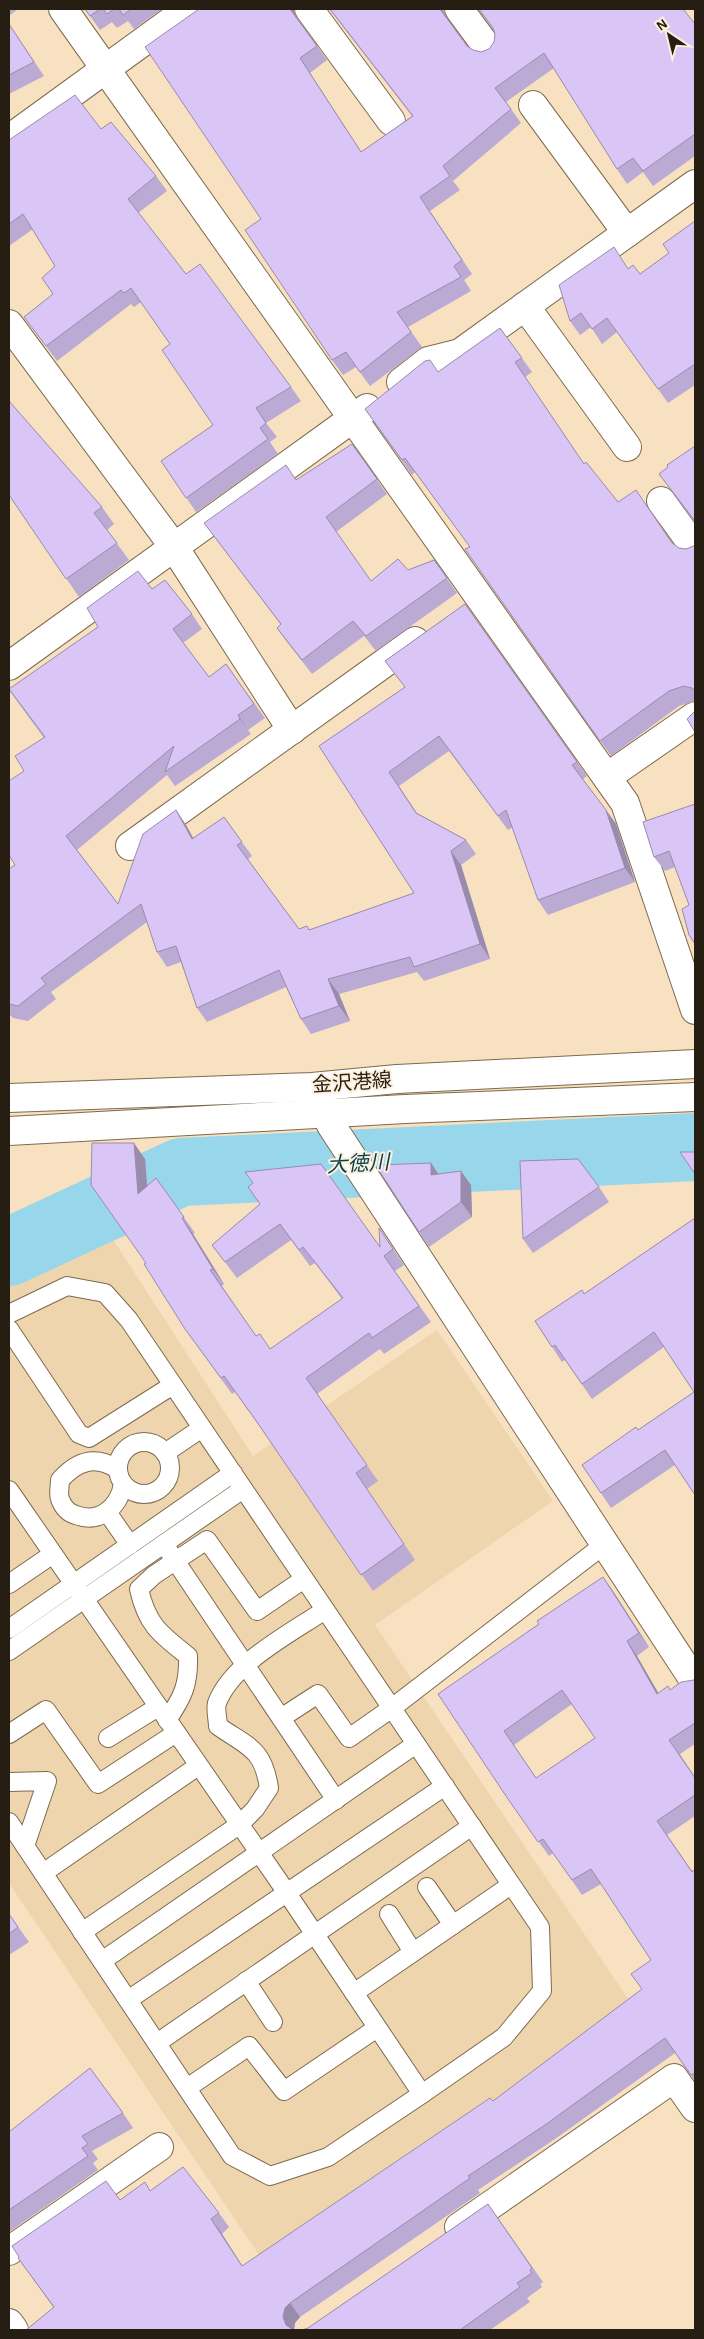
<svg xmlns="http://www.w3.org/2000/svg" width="704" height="2339" viewBox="0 0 704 2339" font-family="'Alegreya Sans','Noto Sans JP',sans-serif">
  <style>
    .built { fill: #efd5ad }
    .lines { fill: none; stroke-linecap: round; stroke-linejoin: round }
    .river { stroke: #98d7eb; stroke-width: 68 }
    .lane-casing { stroke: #7e6a4d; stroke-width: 20 }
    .street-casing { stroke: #7e6a4d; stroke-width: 30 }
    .primary-casing { stroke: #7e6a4d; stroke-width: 30 }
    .lane { stroke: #fff; stroke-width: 18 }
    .street { stroke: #fff; stroke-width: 28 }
    .primary { stroke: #fff; stroke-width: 28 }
    .wall { fill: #bbaad4; fill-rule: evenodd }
    .shaded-wall { fill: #998bac }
    .building { fill: #dac6f6; stroke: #998bac; fill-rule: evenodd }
    .labels { text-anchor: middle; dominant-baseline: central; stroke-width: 4; stroke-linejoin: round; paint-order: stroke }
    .street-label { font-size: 20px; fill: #261e12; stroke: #fdf0dc }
    .water-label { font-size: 21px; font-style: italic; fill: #043f4e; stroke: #fdf0dc }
  </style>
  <rect width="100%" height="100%" fill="#f7e1c0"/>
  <!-- built -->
  <polygon class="built" points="105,1227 253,1456 437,1330 553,1501 375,1625 635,2009 261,2258 9,1883 9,1273"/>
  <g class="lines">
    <!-- river -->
    <polyline class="river" points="9,1252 181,1172 695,1147"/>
    <!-- lane casing -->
    <g class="lane-casing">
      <g id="lane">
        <polyline points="9,1314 67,1286 105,1293 129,1320 540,1927 542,1991 504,2037 422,2094 328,2157 270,2176 232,2156 9,1822"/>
        <polyline points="9,1329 79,1434 89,1438 173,1385"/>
        <circle cx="144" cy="1468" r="26"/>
        <polyline points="165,1453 202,1428"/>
        <path d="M117,1469c-22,-14 -40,-8 -57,11 0,6 -2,14 0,19 3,8 8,14 16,16 23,9 42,-7 47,-30"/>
        <polyline points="9,1490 287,1893 422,2094"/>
        <polyline points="107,1512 130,1545"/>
        <polyline points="164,1544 336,1800"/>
        <polyline points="9,1584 53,1554"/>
        <polyline points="9,1629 233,1473"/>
        <polyline points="9,1651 243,1489"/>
        <polyline points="281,1718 318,1694 349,1738 392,1708 605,1544"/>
        <path d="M167,1720c16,-23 22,-36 21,-64 -28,-22 -41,-31 -49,-67l15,-14 53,-35 50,71 47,-32"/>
        <polyline points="9,1734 46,1710 98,1784 176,1733"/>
        <polyline points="108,1738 158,1707"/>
        <polyline points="9,1782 47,1781 25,1846"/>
        <polyline points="43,1873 198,1766"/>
        <polyline points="427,1887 453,1925"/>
        <polyline points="389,1914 413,1952"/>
        <path d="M82,1932l157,-107 16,-16 14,-21c-6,-40 -21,-41 -51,-62 0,-6 -3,-17 -1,-23 15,-40 74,-70 108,-93"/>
        <polyline points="102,1961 416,1744"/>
        <polyline points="246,1981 273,2022"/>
        <polyline points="354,1993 511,1885"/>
        <polyline points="128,2000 445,1786"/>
        <polyline points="157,2043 472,1826"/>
        <polyline points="187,2088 249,2046 284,2091 377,2028"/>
      </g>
    </g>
    <!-- street casing -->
    <g class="street-casing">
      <g id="street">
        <polyline points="63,9 625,803 695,1010"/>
        <polyline points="309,9 391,121"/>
        <polyline points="459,9 490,51"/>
        <polyline points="533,105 627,233"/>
        <polyline points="9,139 188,9"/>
        <polyline points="525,306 627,447"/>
        <polyline points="9,324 174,547 292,730"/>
        <polyline points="401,382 428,361 460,353 695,184"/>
        <polyline points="661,501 695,548"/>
        <polyline points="9,666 367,408"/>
        <polyline points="607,777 695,716"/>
        <polyline points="130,846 415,641"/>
        <polyline points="315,1095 331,1125 695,1682"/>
        <polyline points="459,2227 674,2078 695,2108"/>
        <polyline points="9,2251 159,2147"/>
        <polyline points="9,2323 14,2330"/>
      </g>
    </g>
    <!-- primary casing -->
    <g class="primary-casing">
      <g id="primary">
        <polyline points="9,1098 312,1087 397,1079 695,1064"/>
        <polyline points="9,1131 405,1109 695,1097"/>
      </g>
    </g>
    <!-- lane -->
    <use href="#lane" class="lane"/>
    <!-- street -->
    <use href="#street" class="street"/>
    <!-- primary -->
    <use href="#primary" class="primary"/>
  </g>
  <!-- wall -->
  <g class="wall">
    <polygon points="9,9 18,9 9,16"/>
    <polygon points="85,9 162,9 134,29 128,21 117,28 112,22 100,30"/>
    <polygon points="199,9 294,9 296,17 327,60 310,73 361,152 412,116 329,9 444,9 443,10 446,17 467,46 473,50 481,52 489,49 494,42 495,34 493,29 478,9 683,9 695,24 695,156 653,186 643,172 627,184 617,169 554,68 506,102 521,123 453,181 460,190 430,211 472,274 464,280 471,291 408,327 422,347 370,386 356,367 343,375 332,360 261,219"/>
    <polygon points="9,24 44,76 9,94"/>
    <polygon points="101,129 156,176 167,191 138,213 186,274 291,387 301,401 266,423 277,437 270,442 278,454 196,512 161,461 213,425 170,344 141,302 134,307 131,304 57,361 24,317 53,294 55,266 33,229 9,246 9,140"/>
    <polygon points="695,221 695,385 668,403 617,332 602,344 591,327 580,335 570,321 629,268 640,274 669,253"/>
    <polygon points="500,328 532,372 525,377 584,464 618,502 679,548 686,549 694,546 695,544 695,701 679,706 611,756 465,549 470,547 415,472 412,475 365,409 438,372"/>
    <polygon points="352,444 387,494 336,532 371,581 408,570 434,560 457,593 376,651 364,636 312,674 287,642 277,628 281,625 204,523 296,480"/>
    <polygon points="695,446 695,523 659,474"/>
    <polygon points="9,495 102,507 114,524 107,530 129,560 79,597"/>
    <polygon points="152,589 192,614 202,629 183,643 209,677 226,664 265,718 248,730 251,734 175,786 167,775 77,850 118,904 176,810 186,825 193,838 224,817 252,856 248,859 299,929 307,926 310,930 414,893 319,746 405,687 385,661 465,604 587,776 583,779 616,824 635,882 548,915 538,900 513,827 508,830 449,751 399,786 417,813 466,840 476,854 461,865 490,959 424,981 417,972 339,994 350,1021 311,1034 301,1019 286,987 207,1022 197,1008 181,962 167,967 157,952 147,922 51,992 56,999 28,1021 13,1018 9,1014 9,869 15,865 24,771 44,738 9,690"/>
    <polygon points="695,804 695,945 689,935 689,905 675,867 665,871 654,857"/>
    <polygon points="145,1159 147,1186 156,1178 195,1233 193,1234 224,1284 222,1286 256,1336 270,1349 342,1299 315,1263 310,1266 291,1240 237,1278 212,1245 260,1204 380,1247 390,1244 404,1265 395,1271 431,1322 384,1354 380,1349 317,1394 378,1481 367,1489 415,1560 373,1591 263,1431 235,1392 232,1394 185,1329 146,1263"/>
    <polygon points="431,1163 438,1174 471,1185 472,1217 429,1247 419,1232"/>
    <polygon points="599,1187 609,1202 533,1253 523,1239"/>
    <polygon points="695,1218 695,1495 675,1465 611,1508 582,1465 638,1430 694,1392 664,1347 592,1399 565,1360 562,1362 535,1321 584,1294"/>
    <path d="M603,1577l46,70 -12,9 21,37 12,-3 24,-10 1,-3v67l-15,10 15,23v39l-28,19 25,36 3,-2v212l-20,-28 -120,86 -77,51 2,3 -180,124 -5,6 -1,7 -241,-23 -35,-49 102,-58 30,-9 69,22 10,14 -7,7 20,32 251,-165 149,-112 9,-29 -50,-76 -19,11 -29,-42 -4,3 -41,-57 -70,-105 101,-70zM572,1704l23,34 -59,40 -22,-33z"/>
    <polygon points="9,1914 29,1942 9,1955"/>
    <polygon points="123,2113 133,2128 92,2151 98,2159 93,2163 98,2170 9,2232 9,2132"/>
    <polygon points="488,2204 543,2282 540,2284 542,2287 527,2298 530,2302 490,2330 302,2330 308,2328"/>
  </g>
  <!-- shaded-wall -->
  <g class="shaded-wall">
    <polygon points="290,9 294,9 296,18"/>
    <polygon points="440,9 444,9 443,10 446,18"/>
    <polygon points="300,58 310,73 371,167 361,152"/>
    <polygon points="238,715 248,730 251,734 240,719"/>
    <polygon points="176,810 186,825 202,854 192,839"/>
    <polygon points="606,810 616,824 635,882 625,868"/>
    <polygon points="451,851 461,865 490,959 480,944"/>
    <polygon points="328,979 339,994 350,1021 339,1006"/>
    <polygon points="134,1143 145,1159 149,1210 138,1194"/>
    <polygon points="431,1163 441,1178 431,1175"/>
    <polygon points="461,1171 471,1185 472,1217 461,1202"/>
    <polygon points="182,1218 193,1234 224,1284 213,1269"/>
    <polygon points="603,1577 613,1591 649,1647 639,1633"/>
    <polygon points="627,1641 637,1656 667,1708 657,1694"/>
    <polygon points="211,2219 222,2234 252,2281 242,2266"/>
    <polygon points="290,2303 300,2317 295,2323 294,2330 290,2330 286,2325 283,2317 285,2308"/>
  </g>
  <!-- building -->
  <g class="building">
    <polygon points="85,9 100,9 90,16"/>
    <polygon points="103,9 114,9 107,14"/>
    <polygon points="119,9 131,9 123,15"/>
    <polygon points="199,9 290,9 317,46 300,58 361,152 413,116 330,9 440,9 467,46 473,50 481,52 489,49 494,42 495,34 493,28 479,9 683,9 695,24 695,134 643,171 633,158 617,169 544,53 495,88 511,109 443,166 450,176 420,197 462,260 454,266 461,277 397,312 411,332 360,372 346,352 332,360 245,230 261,219 145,47"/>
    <polygon points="9,24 34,62 9,75"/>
    <polygon points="75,95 101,129 111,122 156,176 128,199 186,274 200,264 291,387 256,408 266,423 260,428 268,439 186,498 161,461 213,425 162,350 170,344 131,288 124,293 121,290 46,346 24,317 53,294 42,278 55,266 23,214 9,224 9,140"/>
    <polygon points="695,221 695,364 658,389 607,318 592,329 581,313 570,321 559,285 614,247 628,269 633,265 640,274 669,253 663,244"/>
    <polygon points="500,328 522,358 515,362 584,464 586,462 618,502 636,490 672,543 679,548 686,549 694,546 695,544 695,691 692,688 684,686 669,691 600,741 465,549 470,547 405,458 402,460 365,409 425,361 430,360 438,372"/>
    <polygon points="9,401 102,507 94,513 117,543 66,579 9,495"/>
    <polygon points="352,444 377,479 326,517 371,581 398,559 408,570 434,560 447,578 366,636 353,621 302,660 277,628 281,624 204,523 286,465 296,480"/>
    <polygon points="695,446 695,521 659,474 668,467 667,465"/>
    <polygon points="138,571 152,589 165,580 192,614 173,629 209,677 226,664 254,704 238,715 240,719 165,772 174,746 66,836 118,904 143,834 176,810 192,839 224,817 242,842 237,845 299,929 307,926 309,930 414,893 319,746 405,687 385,661 465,604 577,762 572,765 606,810 625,868 538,900 506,810 498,816 439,736 389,772 416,813 466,840 451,851 480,944 414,967 410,957 328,979 339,1006 301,1019 279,970 197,1008 176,946 157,952 141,904 41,978 46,984 18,1006 9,1004 9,869 15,865 9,855 9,781 24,771 15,756 45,737 9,689 98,627 87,608"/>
    <polygon points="695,711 695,732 687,719"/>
    <polygon points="695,804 695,944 694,942 689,935 682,909 689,905 669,851 654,857 643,822"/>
    <polygon points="92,1143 134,1143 138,1194 156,1178 184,1217 182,1218 213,1269 210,1270 256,1336 260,1334 270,1349 343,1298 303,1247 299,1250 280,1224 225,1262 212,1245 260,1204 248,1187 253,1183 245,1172 321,1164 380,1247 379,1228 393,1249 384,1256 419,1306 372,1338 369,1333 306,1378 367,1465 356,1473 404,1544 361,1575 257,1422 224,1376 221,1378 185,1329 144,1264 146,1263 91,1185"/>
    <polygon points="680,1152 695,1152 695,1174"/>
    <polygon points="578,1159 599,1187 523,1239 520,1161"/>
    <polygon points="431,1163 431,1175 461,1171 461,1202 419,1232 378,1169 378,1165"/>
    <polygon points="695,1218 695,1495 665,1450 601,1493 582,1465 636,1427 638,1430 694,1392 654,1332 582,1384 555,1345 552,1347 535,1321 582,1290 584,1294"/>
    <path d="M603,1577l36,56 -12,8 30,53 11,-8 2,4 11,-8 13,-2 1,-3v46l-26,17 26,38v17l-38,26 35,51 3,-3v204l-4,2 -26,-37 -120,87 -77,51 2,2 -180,125 -5,5 -2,9 3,8 6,4 4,1h-270l28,-23 -36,-49 1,-1 -7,-11 94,-65 14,19 25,-18 5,9 33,-24 36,46 -8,6 31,47 248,-168 3,3 149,-112 -11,-15 20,-14 -60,-91 -19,11 -29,-41 -5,3 -30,-43 -70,-105 101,-70 -2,-3zM562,1690l33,48 -59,40 -32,-47z"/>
    <polygon points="9,1914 18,1927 9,1934"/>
    <polygon points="90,2068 123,2113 82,2136 88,2144 82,2148 88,2156 9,2210 9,2132"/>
    <polygon points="488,2204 532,2268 530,2270 532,2273 517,2283 520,2287 460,2330 302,2330 308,2328"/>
  </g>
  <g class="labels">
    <!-- street labels -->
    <g class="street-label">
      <text transform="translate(352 1083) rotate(-4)">金沢港線</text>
    </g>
    <!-- water labels -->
    <g class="water-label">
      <text transform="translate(358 1164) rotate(-3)">大徳川</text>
    </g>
  </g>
  <!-- border -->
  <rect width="704" height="2339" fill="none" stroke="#261e12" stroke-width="20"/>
  <!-- north arrow -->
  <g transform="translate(669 35) rotate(325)" stroke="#fdf0dc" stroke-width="4" paint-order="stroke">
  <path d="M0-4L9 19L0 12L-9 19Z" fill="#261e12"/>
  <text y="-8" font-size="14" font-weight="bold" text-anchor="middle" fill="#261e12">N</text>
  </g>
</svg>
